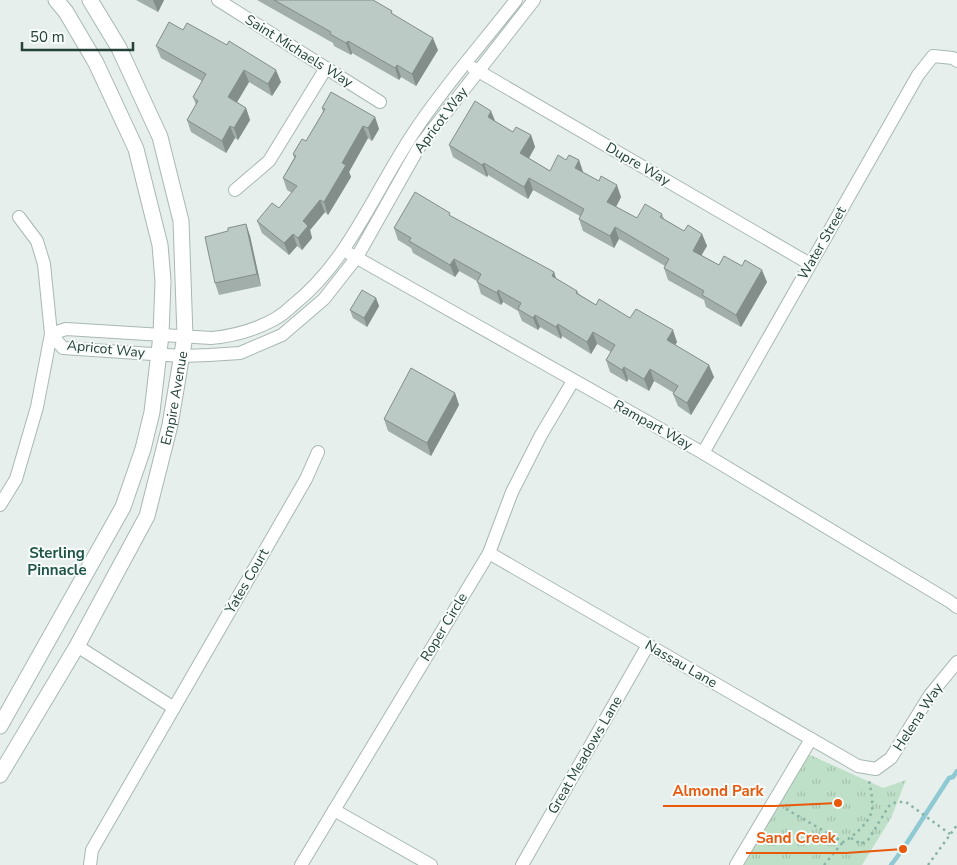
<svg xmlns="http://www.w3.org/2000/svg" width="957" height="865" viewBox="0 0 957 865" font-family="'Nunito Sans',sans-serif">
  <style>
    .park { fill: url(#park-tufts) }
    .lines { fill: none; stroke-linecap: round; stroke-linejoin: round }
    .stream { stroke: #8ec9d4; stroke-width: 4.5 }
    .minor-casing { stroke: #a8b8b2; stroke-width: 14 }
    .tertiary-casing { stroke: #a8b8b2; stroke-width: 17 }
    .path { stroke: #86b3a5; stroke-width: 2.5; stroke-dasharray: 2.5 4; stroke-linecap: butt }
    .minor { stroke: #fff; stroke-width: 12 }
    .tertiary { stroke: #fff; stroke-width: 15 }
    .wall { fill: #a1aea9 }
    .shaded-wall { fill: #838d89 }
    .building { fill: #bbcac4; stroke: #838d89 }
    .labels { text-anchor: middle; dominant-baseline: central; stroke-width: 4; stroke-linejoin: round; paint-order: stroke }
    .street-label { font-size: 14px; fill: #24423a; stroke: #f7fbf9 }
    .neighbourhood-label { font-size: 15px; font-weight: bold; fill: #1f5548; stroke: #f7fbf9 }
    .leader { fill: none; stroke: #e8590c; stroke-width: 2 }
    .callout-dot { fill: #e8590c; stroke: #f7fbf9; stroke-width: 2 }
    .callout-label { font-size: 15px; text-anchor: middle; font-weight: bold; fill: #e8590c; stroke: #f7fbf9; stroke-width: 4; stroke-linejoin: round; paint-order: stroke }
  </style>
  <defs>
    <pattern id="park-tufts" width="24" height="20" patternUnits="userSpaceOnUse" patternTransform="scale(1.25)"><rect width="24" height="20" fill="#bfe0c8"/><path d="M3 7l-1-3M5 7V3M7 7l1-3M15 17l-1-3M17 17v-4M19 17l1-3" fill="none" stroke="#a4c1ad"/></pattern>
  </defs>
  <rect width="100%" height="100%" fill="#e6efeb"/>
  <!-- park -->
  <polygon class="park" points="808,754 883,788 906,780 891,818 862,865 740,865"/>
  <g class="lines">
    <!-- stream -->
    <polyline class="stream" points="891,865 903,849 949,778 953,777 957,771"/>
    <!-- minor casing -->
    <g class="minor-casing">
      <g id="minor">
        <polyline points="218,0 380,102"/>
        <path d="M516,0c-34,44 -71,85 -102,132 -39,58 -65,129 -121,173 -5,5 -11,10 -18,14 -20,11 -41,17 -64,19l-145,-9 -15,5 12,14 119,8 27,-1 31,-2 42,-18 42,-36 33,-42 62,-110 115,-147"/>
        <polyline points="473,68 810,264"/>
        <polyline points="235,190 269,161 326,68"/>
        <polyline points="350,254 703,453 949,601 957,607"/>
        <polyline points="703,453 918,75 933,56 953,58 957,61"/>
        <polyline points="0,505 16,479 37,407 51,334 44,264 37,241 19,217"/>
        <polyline points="489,553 858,766 876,769 891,758 930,695 957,662"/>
        <polyline points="77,646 174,708"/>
        <polyline points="334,810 431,865"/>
        <polyline points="90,865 92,850 306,479 318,452"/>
        <polyline points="301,865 489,553 512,492 541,435 573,381"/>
        <polyline points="522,865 648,645"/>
        <polyline points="736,865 811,739"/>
      </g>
    </g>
    <!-- tertiary casing -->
    <g class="tertiary-casing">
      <g id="tertiary">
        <polyline points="0,726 123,507 143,449 152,412 161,335 163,281 160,245 136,149 96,63 66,12 56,0"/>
        <path id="s1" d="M0,775l77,-129 70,-130 23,-91 15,-89 -4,-115 -21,-84 -41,-89 -29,-48"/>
      </g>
    </g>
    <!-- path -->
    <g class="path">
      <path d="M786,809l57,33c10,-5 27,-20 29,-32 1,-8 -1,-21 -3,-29"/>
      <polyline points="851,838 861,844 868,840 889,806 896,802 906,802 950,834"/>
      <polyline points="824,865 843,842"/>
      <polyline points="928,865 957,825"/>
    </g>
    <!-- minor -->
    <use href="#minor" class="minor"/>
    <!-- tertiary -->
    <use href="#tertiary" class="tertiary"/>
  </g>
  <!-- wall -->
  <g class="wall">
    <polygon points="136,0 164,0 158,12"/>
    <polygon points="257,0 373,0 393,14 438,50 416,86 401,77 399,80 352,53 351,55 334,46 333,43"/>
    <polygon points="183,30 281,82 272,96 249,82 237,102 246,108 250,120 238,140 235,138 226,153 191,132 187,120 196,105 193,97 202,81 161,58 156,46"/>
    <polygon points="322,108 375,117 379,129 372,141 368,138 349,172 351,177 328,215 325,212 310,230 312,238 302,250 297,246 289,255 262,233 257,221 279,208 292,193 287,190 283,178 294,158 293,154 306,141 323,112"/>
    <polygon points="495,122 513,132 531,135 535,147 529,158 550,171 566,160 579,160 583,172 621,197 616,207 637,218 662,214 664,219 684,231 702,234 707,246 701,255 719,265 767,282 741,327 706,307 704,300 668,280 664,268 665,266 619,239 614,248 583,231 579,219 580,216 533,190 528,199 488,175 487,177 453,157 449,145"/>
    <polygon points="451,217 554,272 556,279 577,291 579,294 596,305 630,318 677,342 675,345 714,377 691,415 678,406 673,394 674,393 654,381 649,391 628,379 627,382 610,372 606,360 611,352 597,344 591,354 562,336 561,339 540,327 538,330 522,321 518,311 503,302 501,305 481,294 477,281 459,271 455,277 413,253 411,248 398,240 394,228"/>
    <polygon points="246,224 250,236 261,286 219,295 215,283 228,231"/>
    <polygon points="376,298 379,306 367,327 353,318 350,310"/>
    <polygon points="455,393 459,405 431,456 388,431 384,419"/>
  </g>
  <!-- shaded-wall -->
  <g class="shaded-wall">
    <polygon points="153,0 164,0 158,12"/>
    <polygon points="433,38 438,50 416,86 412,74"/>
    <polygon points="348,41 352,53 351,55 346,43"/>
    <polygon points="397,65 401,77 399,80 395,68"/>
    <polygon points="244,70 249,82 233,109 228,97"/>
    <polygon points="276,70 281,82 272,96 268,84"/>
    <polygon points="246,108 250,120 238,140 234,128"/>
    <polygon points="491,111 496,123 488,117"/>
    <polygon points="375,117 379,129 372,141 368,128"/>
    <polygon points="230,126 235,138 226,153 222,141"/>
    <polygon points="363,126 368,138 349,172 351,177 328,215 324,202 342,163"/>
    <polygon points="531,135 535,147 525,165 520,153"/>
    <polygon points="579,160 583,172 575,168"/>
    <polygon points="484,163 488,175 487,177 482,165"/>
    <polygon points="529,178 533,190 528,199 524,187"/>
    <polygon points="617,185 621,197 612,214 607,202"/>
    <polygon points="320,200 325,212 310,230 312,238 302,250 298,238 303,221"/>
    <polygon points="246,224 250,236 261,286 257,274"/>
    <polygon points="615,227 619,239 614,248 610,236"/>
    <polygon points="293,234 297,246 289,255 284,243"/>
    <polygon points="702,234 707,246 697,263 693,251"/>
    <polygon points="454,259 459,271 455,277 450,265"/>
    <polygon points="762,270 767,282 741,327 736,315"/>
    <polygon points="554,272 558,284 552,276"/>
    <polygon points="498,290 503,302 501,305 497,293"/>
    <polygon points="376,298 379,306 367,327 364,318"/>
    <polygon points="535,315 540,327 538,330 533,318"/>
    <polygon points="558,324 562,336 561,339 556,327"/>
    <polygon points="673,330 677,342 671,352 667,340"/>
    <polygon points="593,332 597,344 591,354 587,342"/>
    <polygon points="709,365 714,377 691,415 687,403"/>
    <polygon points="624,367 628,379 627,382 622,370"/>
    <polygon points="650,369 654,381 649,391 644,379"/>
    <polygon points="455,393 459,405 431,456 427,443"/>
  </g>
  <!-- building -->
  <g class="building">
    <polygon points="274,0 373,0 392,11 391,13 433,38 412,74 397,65 395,68 348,41 346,43 330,34 331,32"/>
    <polygon points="169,22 183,30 187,23 227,45 229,41 276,70 268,84 244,70 228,97 246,108 234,128 230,126 222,141 187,120 198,101 193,97 206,74 156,46"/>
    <polygon points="331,92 375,117 368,128 363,126 342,163 346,165 324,202 320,200 303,221 308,226 298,238 293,234 284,243 257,221 272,203 279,208 297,186 283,178 296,156 293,154 302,139 306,141 325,109 322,108"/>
    <polygon points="475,101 491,111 488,117 513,132 516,127 531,135 520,153 550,171 558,155 566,160 569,155 579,160 575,168 599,181 601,176 617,185 607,202 637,218 645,204 662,214 660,217 684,231 688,225 702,234 693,251 719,265 724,256 742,266 745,260 762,270 736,315 702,295 704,291 664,268 669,259 615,227 610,236 579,219 584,209 529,178 524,187 484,163 482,165 449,145"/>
    <polygon points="415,192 450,213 449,215 554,272 552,276 577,291 576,293 596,305 599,299 630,318 636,309 673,330 667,340 709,365 687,403 673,394 678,386 650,369 644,379 624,367 622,370 606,360 615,345 593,332 587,342 558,324 556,327 535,315 533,318 518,309 521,303 498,290 497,293 477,282 481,274 454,259 450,265 409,241 411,238 394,228"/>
    <polygon points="246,224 257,274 215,283 205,237 228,231 228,228"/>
    <polygon points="362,290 376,298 364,318 350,310"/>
    <polygon points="411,368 455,393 427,443 384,419"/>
  </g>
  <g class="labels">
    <!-- street labels -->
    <g class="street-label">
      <text transform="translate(299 51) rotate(32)">Saint Michaels Way</text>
      <text transform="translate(441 120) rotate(-53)">Apricot Way</text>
      <text transform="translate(638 164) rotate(30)">Dupre Way</text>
      <text transform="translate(822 243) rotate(-60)">Water Street</text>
      <text transform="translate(106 349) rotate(6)">Apricot Way</text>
      <text stroke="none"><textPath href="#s1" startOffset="419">Empire Avenue</textPath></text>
      <text transform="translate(653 425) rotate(29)">Rampart Way</text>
      <text transform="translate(247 581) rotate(-60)">Yates Court</text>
      <text transform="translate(444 627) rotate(-59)">Roper Circle</text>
      <text transform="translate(681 664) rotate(30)">Nassau Lane</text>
      <text transform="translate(918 717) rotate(-57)">Helena Way</text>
      <text transform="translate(585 755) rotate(-60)">Great Meadows Lane</text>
    </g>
    <!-- neighbourhood labels -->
    <g class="neighbourhood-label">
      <text x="57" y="553">Sterling<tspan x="57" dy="17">Pinnacle</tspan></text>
    </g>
  </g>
  <!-- callouts -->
  <path class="leader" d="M838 803L774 806H663M903 849L846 853H746"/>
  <g class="callout-dot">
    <circle cx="838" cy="803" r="5"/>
    <circle cx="903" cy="849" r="5"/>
  </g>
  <g class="callout-label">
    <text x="718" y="796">Almond Park</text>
    <text x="796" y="843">Sand Creek</text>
  </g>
  <!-- scale -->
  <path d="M22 42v8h111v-8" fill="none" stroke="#24423a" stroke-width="2.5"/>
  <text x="30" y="42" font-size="15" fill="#24423a" stroke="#f7fbf9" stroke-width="4" paint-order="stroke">50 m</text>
</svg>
